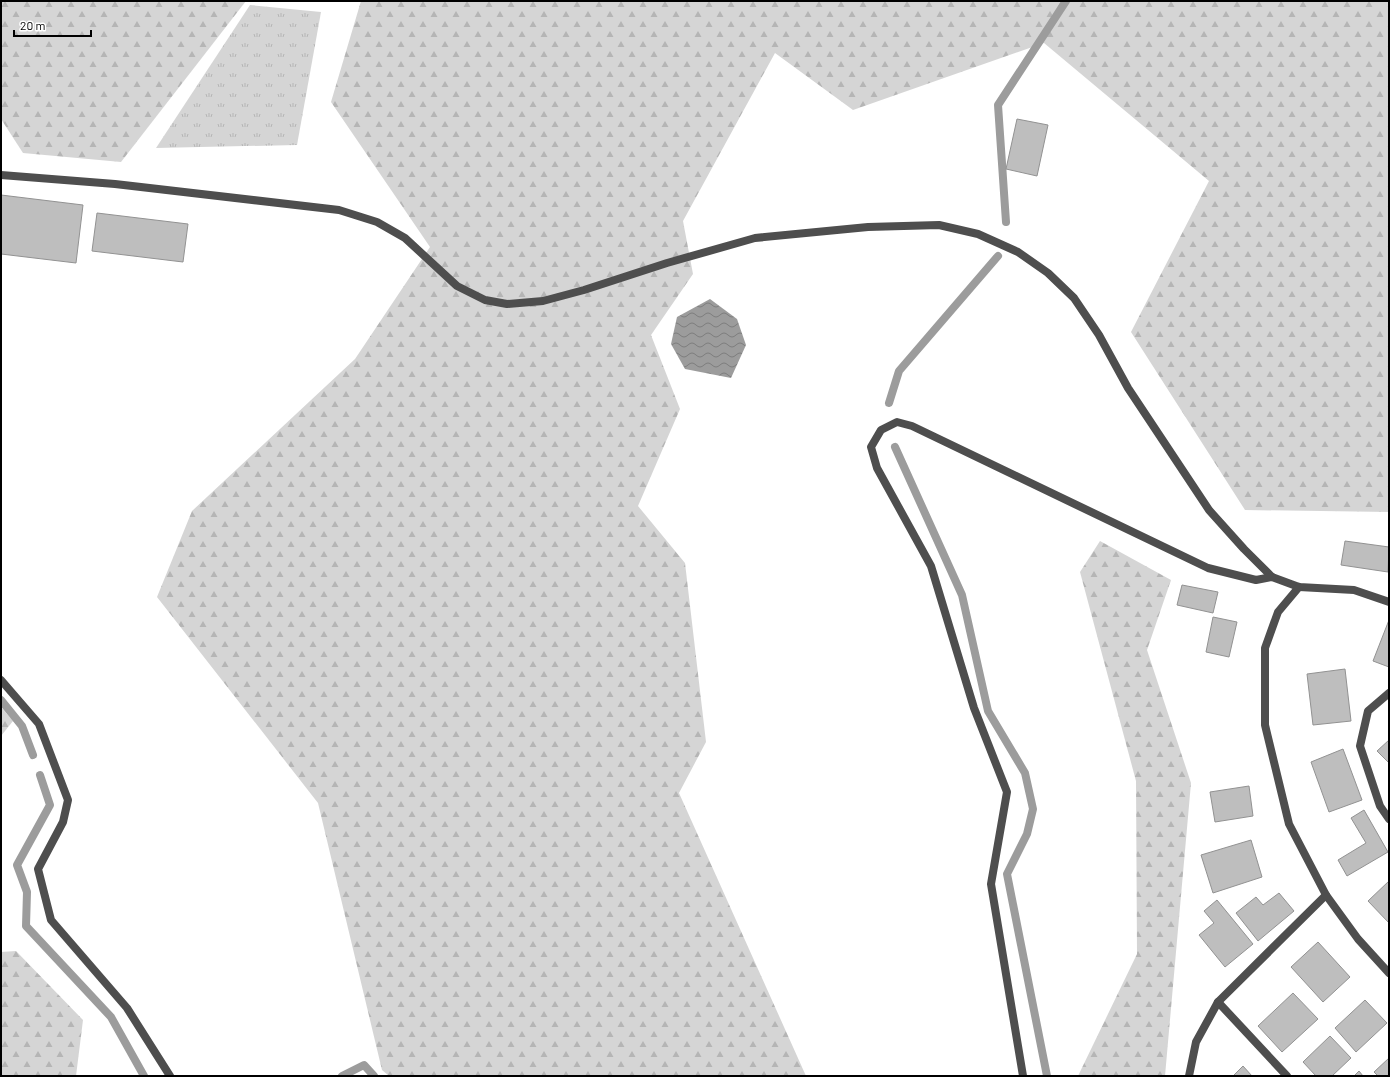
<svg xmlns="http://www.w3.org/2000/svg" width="1390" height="1077" viewBox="0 0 1390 1077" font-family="Barlow,sans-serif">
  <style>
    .grass { fill: url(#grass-tufts) }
    .forest { fill: url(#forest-firs) }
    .water { fill: url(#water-waves) }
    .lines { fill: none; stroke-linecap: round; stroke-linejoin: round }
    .stream { stroke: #9c9c9c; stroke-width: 8 }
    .building { fill: #bebebe; stroke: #929292 }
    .minor { stroke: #4e4e4e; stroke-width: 8 }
    .tertiary { stroke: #4e4e4e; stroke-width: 8 }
  </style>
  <defs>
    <pattern id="grass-tufts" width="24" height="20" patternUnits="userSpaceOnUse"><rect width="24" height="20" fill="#d5d5d5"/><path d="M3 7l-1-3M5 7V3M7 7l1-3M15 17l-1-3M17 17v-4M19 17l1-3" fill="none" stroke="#b5b5b5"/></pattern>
    <pattern id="forest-firs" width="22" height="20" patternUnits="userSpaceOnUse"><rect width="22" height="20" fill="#d5d5d5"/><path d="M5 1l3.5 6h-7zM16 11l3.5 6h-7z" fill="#b5b5b5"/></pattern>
    <pattern id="water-waves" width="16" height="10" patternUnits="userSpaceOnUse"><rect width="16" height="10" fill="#9c9c9c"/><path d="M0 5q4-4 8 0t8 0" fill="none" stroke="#7d7d7d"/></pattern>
  </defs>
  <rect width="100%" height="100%" fill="#fff"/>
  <!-- grass -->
  <polygon class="grass" points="250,5 321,12 297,145 156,148"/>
  <!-- forest -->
  <g class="forest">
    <polygon points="1,1 246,1 121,162 23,153 1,119"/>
    <polygon points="361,1 1389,1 1389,512 1245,510 1131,332 1209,181 1044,43 853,110 775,53 683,221 693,274 651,335 680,409 638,506 685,563 706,742 679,793 806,1076 389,1076 382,1070 318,803 157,597 192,511 355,359 430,247 331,102"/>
    <polygon points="1100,541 1171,580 1147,650 1191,783 1165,1076 1078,1076 1137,954 1136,781 1080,572"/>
    <polygon points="1,707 13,721 1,736"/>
    <polygon points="16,951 83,1020 76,1076 1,1076 1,952"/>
  </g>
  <!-- water -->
  <polygon class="water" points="710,299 737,319 746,345 731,378 685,369 671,344 677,317"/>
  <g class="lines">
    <!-- stream -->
    <g class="stream">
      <polyline points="1006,222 998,105 1066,1"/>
      <polyline points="889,403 899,371 998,256"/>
      <polyline points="895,447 962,595 988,711 1025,773 1033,809 1027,834 1007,874 1047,1076"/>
      <polyline points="1,700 22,726 33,755"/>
      <polyline points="40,775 50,805 17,865 27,892 26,926 111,1017 144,1076"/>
      <polyline points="342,1076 364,1065 374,1076"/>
    </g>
  </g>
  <!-- building -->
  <g class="building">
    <polygon points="1017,119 1048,125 1037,176 1006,169"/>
    <polygon points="1,195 83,205 76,263 1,254"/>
    <polygon points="97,213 188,224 183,262 92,251"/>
    <polygon points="1345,541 1389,547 1388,572 1341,565"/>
    <polygon points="1182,585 1218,592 1213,613 1177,605"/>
    <polygon points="1213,617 1237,622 1229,657 1206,652"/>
    <polygon points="1389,620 1389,667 1373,661"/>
    <polygon points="1345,669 1351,721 1313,725 1307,674"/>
    <polygon points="1389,740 1389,763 1377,751"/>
    <polygon points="1343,749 1362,800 1329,812 1311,762"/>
    <polygon points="1249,786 1253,816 1215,822 1210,792"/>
    <polygon points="1364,810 1388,852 1347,876 1338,860 1366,843 1351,818"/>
    <polygon points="1251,840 1262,877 1213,893 1201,855"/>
    <polygon points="1389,881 1389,923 1368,901"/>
    <polygon points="1279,893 1294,911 1258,941 1236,913 1256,897 1263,905"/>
    <polygon points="1217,900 1253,944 1225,967 1199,935 1214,923 1204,911"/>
    <polygon points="1318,942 1350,977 1323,1002 1291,967"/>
    <polygon points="1293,993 1318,1019 1282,1052 1258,1026"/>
    <polygon points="1365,1000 1387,1023 1356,1052 1335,1028"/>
    <polygon points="1330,1036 1351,1058 1332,1076 1316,1076 1303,1062"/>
    <polygon points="1389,1058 1389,1076 1378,1076 1374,1072"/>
    <polygon points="1243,1066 1252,1076 1233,1076"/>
    <polygon points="1359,1071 1363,1076 1354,1076"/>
  </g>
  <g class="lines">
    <!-- minor -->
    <g class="minor">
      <polyline points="1,175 115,184 339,210 377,222 405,238 457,286 485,300 507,304 543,301 584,290 667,263 755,238 868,227 939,225 978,234 1018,252 1048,273 1074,298 1099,335 1128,388 1209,510 1244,549 1272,577 1299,587 1354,590 1389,602"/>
      <polyline points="1,680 39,724 68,800 63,822 38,869 51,920 127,1008 170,1076"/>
      <polyline points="1389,693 1368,711 1360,746 1380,806 1389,819"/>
      <polyline points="1218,1002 1287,1076"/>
      <polyline points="1023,1076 991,884 1007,792 974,708 931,566 877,468 871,447 881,430 897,422 912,426 1208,568 1256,580 1272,577"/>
      <polyline points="1189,1076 1196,1042 1218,1002 1326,895"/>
    </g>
    <!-- tertiary -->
    <polyline class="tertiary" points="1299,587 1278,612 1265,648 1265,725 1289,824 1326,895 1358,939 1389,973"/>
  </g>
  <!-- border -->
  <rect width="1390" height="1077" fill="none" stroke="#000000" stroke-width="4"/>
  <!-- scale -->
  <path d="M14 30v6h77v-6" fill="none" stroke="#000000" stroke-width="2"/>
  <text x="20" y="30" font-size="12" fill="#000000" stroke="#ffffff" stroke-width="3" paint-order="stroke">20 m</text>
</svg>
